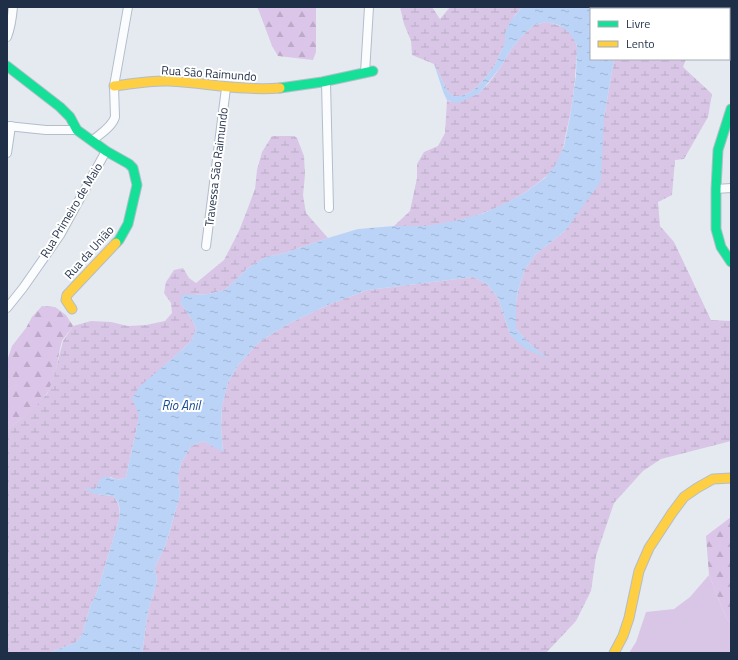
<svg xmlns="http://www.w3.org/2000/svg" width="738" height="660" viewBox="0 0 738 660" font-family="'Titillium Web',sans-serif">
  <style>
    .green { fill: #d9c6e6 }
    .forest { fill: url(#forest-firs) }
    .wetland { fill: url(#wetland-marsh) }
    .water { fill: url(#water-ripples) }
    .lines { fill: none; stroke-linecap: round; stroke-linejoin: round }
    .street-casing { stroke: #b3bdcb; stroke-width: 10 }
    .fast-casing { stroke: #b3bdcb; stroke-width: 11 }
    .slow-casing { stroke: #b3bdcb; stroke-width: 11 }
    .street { stroke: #fbfcfd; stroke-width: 8 }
    .fast { stroke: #16e098; stroke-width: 9 }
    .slow { stroke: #ffcf43; stroke-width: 9 }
    .labels { text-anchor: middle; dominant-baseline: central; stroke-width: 4; stroke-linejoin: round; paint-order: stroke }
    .street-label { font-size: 12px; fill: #1f2f48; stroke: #fff }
    .water-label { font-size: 13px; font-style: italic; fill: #1a4b8f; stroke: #fff }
  </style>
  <defs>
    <pattern id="forest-firs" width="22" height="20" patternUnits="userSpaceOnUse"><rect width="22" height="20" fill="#dbc5e8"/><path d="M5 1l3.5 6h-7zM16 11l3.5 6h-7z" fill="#bcaac8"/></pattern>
    <pattern id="wetland-marsh" width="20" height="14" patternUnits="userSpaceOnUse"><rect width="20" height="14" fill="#d9c6e6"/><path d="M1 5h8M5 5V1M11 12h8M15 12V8" fill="none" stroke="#baaac7"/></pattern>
    <pattern id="water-ripples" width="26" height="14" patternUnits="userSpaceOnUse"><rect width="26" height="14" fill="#bad3f6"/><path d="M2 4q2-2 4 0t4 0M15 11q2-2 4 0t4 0" fill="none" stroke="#9fb5d4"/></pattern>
  </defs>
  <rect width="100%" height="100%" fill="#e5eaf0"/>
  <!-- green -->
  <polygon class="green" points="709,575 724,613 731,626 731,653 629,653 636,642 646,612 674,609 690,597"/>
  <!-- forest -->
  <g class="forest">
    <polygon points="257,7 316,7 316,52 313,60 278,56 272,46 259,11"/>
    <path d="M42,306l13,1 11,8 7,11c-3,5 -8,10 -11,15 -4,12 -4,25 -8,37 -8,24 -26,37 -47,51v-68l5,-15 14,-18 6,-11z"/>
    <polygon points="731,517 731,626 724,613 709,575 706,536"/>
  </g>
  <!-- wetland -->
  <g class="wetland">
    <polygon points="400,7 432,7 440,19 450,7 522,7 515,15 505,34 505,43 494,67 479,85 471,92 461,96 453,96 448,92 434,64 412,55 411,41 404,24"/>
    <polygon points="627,7 705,7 704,9 626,9"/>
    <path d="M546,22c14,3 24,6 30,21 2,5 1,13 0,18 -1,24 -4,49 -10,72 -2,10 -4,23 -10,32 -3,4 -8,10 -12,13 -32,28 -75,43 -117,48 -10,1 -22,0 -33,0l16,-15 7,-33v-14l7,-12 14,-6 7,-13 2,-33 4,2 27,-8 10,-10 14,-19 7,-13 13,-16 12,-11z"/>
    <polygon points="614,59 686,59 683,67 712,94 708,117 684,159 675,160 672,195 658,202 660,226 674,242 711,320 731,321 731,441 661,459 643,471 614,503 596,556 591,591 576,621 546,653 142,653 148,611 157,581 155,567 166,544 180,495 178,475 182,461 191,446 203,441 223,451 221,427 222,406 228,382 239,364 259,342 288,324 330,304 368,290 473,277 487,284 498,298 510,334 547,358 531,345 516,329 516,302 519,287 525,269 536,254 565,231 604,118"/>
    <path d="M272,136h22l3,2 7,18 1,19 -2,20 3,18 22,25 -43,15 -19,4 -18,11 -23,22 -16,4 -16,1 -13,7 11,16 5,10 -4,12 -9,9 -18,16 -27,47v10l-12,55c-6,3 -9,3 -15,0l-11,3 -2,6 -3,3h-9l14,6 13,1c7,8 7,13 6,24l-22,72 -7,15 -8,28 -7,8 -24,9 -2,1h-42v-224l13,-9 14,-12 13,-14 7,-17 9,-36 10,-15 18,-5 20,1 17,4 18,-1 19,-4 7,-8 -1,-10 -7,-10 2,-11 8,-12 9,-2 6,10 7,5 28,-23 15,-29 7,-18 9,-24 2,-19 5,-18z"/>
  </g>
  <!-- water -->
  <path class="water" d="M522,7h105l-1,2h-35v50h23l-10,59 -3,63 -36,50 -29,23 -11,15 -6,18 -3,15v27l15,16 18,14 -23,-10 -10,-8 -6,-7 -12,-36 -11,-14 -14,-7 -105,13 -38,14 -42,20 -29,18 -20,22 -11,18 -6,24 -1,21 2,25 -20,-11 -12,5 -9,15 -4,14 2,20 -14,49 -11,23 2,14 -9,30 -6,42h-93l2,-1 24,-9 7,-8 8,-28 7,-15 22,-72c1,-11 2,-16 -6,-24 -13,-2 -18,1 -28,-8l10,1c3,-3 3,-6 5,-9 5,-6 10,-2 16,-1 3,1 7,0 10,-2l12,-55v-10l-6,-13 7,-12 44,-38 9,-9 4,-12 -5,-10 -11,-16 3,-8 10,1 16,-1 16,-4 23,-22 18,-11 19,-4 43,-15 30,-9 36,-3h32l33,-6 25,-7 24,-11 18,-10 19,-14 11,-14 8,-18 6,-29 6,-42 1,-30 -7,-12 -11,-8 -13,-3 -12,3 -12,11 -13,16 -7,13 -19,24 -5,5 -18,8 -5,1 -8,-3 -3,-6 -10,-30 14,28 5,4h8l10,-4 8,-7 15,-18 11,-24v-9l4,-11z"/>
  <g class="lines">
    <!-- street casing -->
    <g class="street-casing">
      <g id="street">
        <path d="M7,37c4,-10 5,-19 6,-30"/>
        <polyline points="365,73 369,7"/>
        <polyline points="326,82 329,208"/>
        <polyline points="7,126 46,130 77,130"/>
        <path d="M93,140c7,-6 19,-13 22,-23l-1,-31 14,-79"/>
        <polyline points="7,153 11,126"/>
        <polyline points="716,189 731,188"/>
        <polyline points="206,246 226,88"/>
        <polyline points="7,308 23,288 60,235 106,151"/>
      </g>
    </g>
    <!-- fast casing -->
    <g class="fast-casing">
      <g id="fast">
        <polyline points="7,66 60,107 70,117 77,130 106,151 129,164 133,168 137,185 128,224 119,240 116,243"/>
        <polyline points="280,88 322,82 373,71"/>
        <polyline points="731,109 718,150 716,189 716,229 721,247 731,262"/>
      </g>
    </g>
    <!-- slow casing -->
    <g class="slow-casing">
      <g id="slow">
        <path d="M114,86c18,-2 37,-6 55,-5 38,2 74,10 111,7"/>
        <polyline points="72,309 66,300 67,295 116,243"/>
        <polyline points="614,653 623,636 629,618 639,571 649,548 672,513 684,497 697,488 713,479 731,478"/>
      </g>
    </g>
    <!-- street -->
    <use href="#street" class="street"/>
    <!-- fast -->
    <use href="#fast" class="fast"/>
    <!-- slow -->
    <use href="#slow" class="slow"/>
  </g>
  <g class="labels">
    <!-- street labels -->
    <g class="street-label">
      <text transform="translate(209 73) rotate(4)">Rua São Raimundo</text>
      <text transform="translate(216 167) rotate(-83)">Travessa São Raimundo</text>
      <text transform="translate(71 210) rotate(-59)">Rua Primeiro de Maio</text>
      <text transform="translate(89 252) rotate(-48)">Rua da União</text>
    </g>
    <!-- water labels -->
    <g class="water-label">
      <text x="181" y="405">Rio Anil</text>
    </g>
  </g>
  <!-- border -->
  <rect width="738" height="660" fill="none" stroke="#1f2f48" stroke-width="16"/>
  <!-- legend -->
  <rect x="590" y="8" width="140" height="52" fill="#ffffff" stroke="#a5acb6"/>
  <rect x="598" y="21" width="20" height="6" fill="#16e098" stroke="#a5acb6"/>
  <text x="626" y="28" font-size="12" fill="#1f2f48">Livre</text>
  <rect x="598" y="41" width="20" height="6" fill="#ffcf43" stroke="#a5acb6"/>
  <text x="626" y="48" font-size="12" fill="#1f2f48">Lento</text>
</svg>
